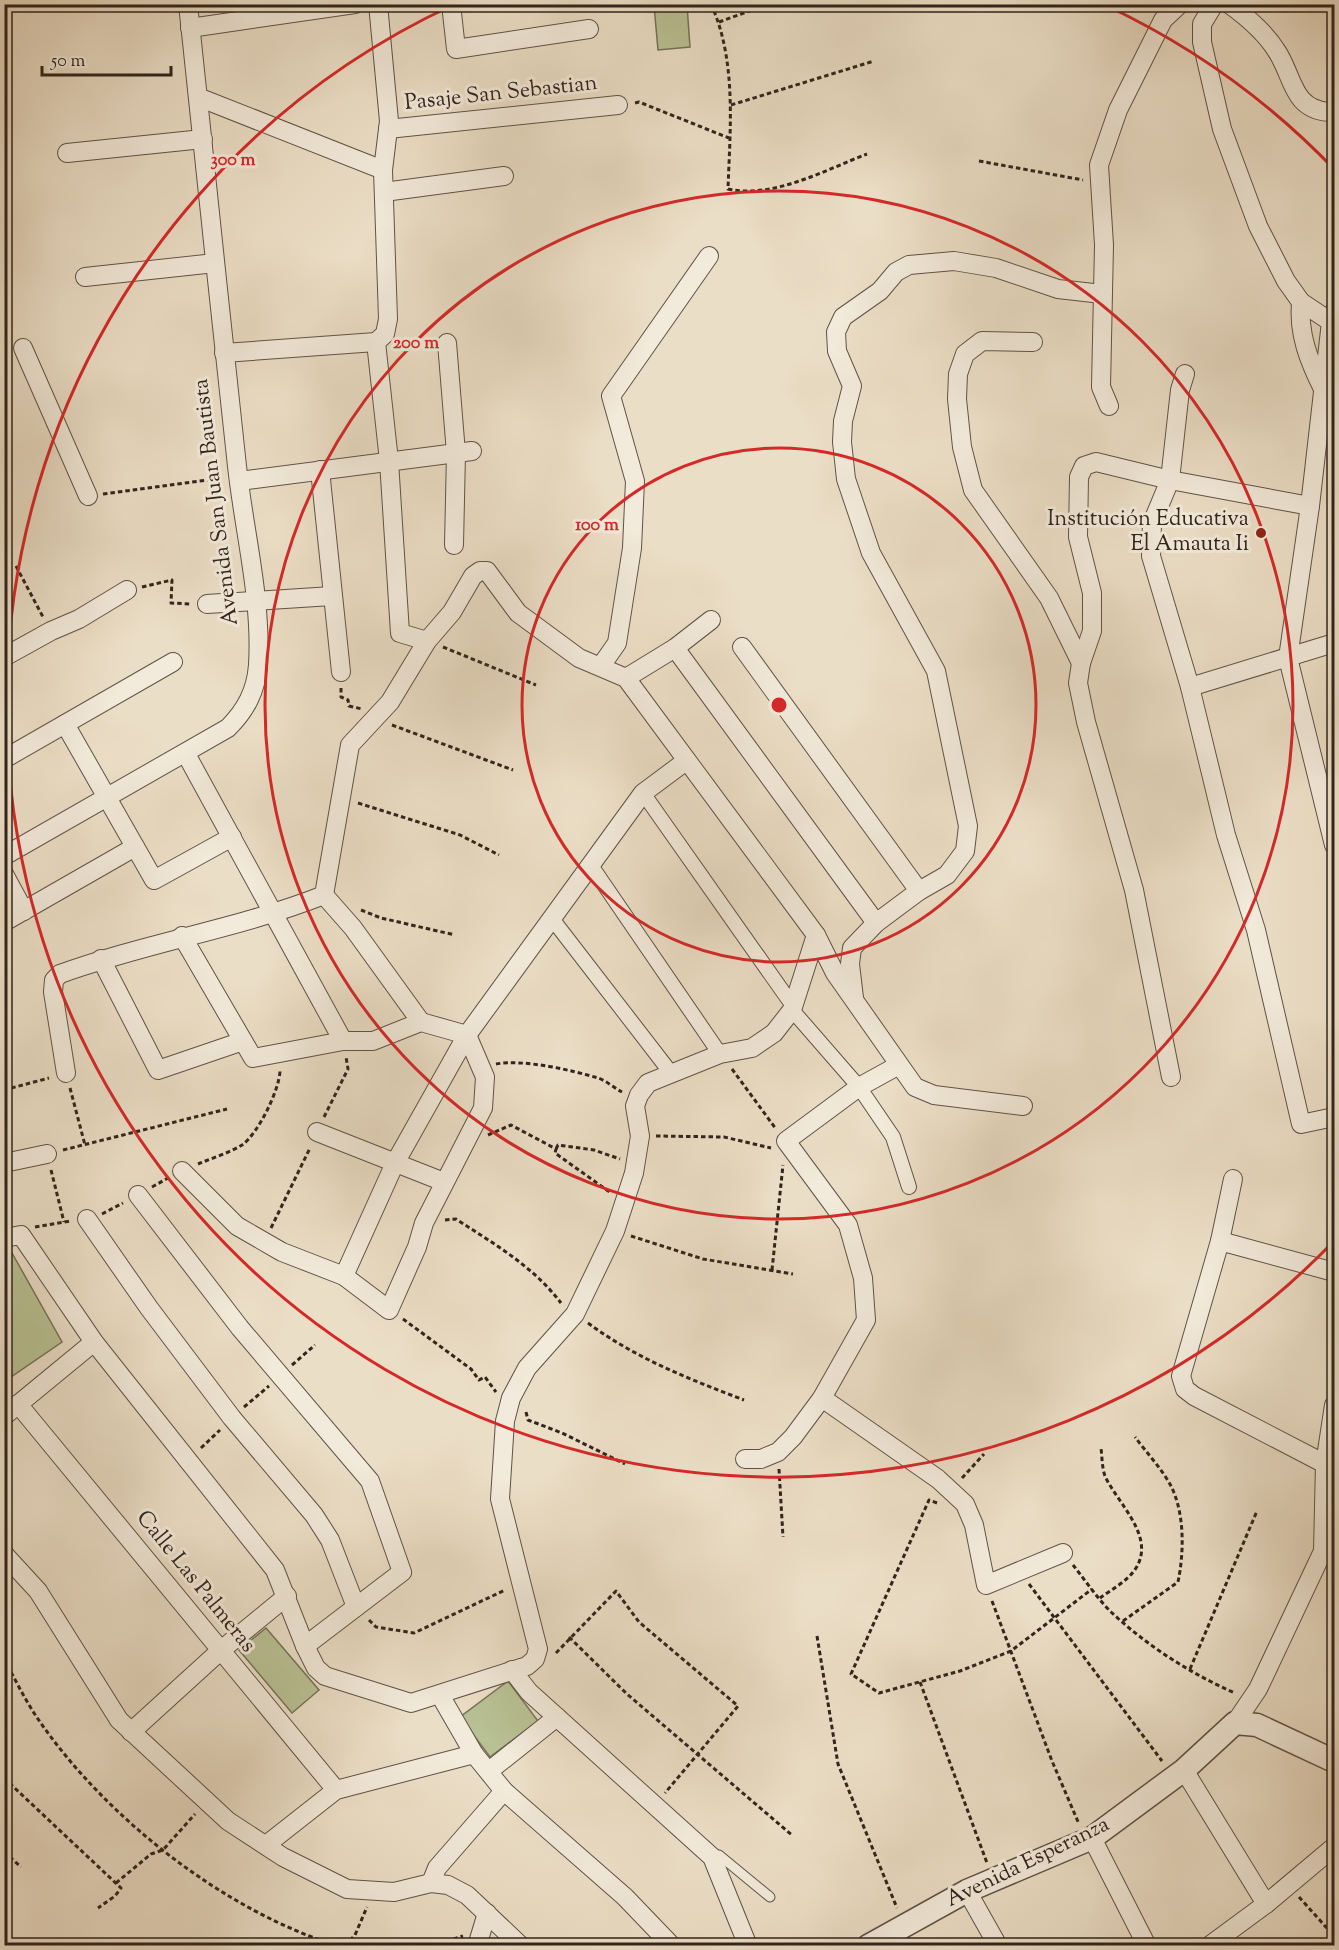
<svg xmlns="http://www.w3.org/2000/svg" width="1339" height="1950" viewBox="0 0 1339 1950" font-family="'Sorts Mill Goudy',serif">
  <style>
    .green { fill: #b8c194; stroke: #747258; stroke-width: 1.5 }
    .lines { fill: none; stroke-linecap: round; stroke-linejoin: round }
    .service-casing { stroke: #605247; stroke-width: 11 }
    .pedestrian-casing { stroke: #605247; stroke-width: 16 }
    .minor-casing { stroke: #605247; stroke-width: 20 }
    .tertiary-casing { stroke: #605247; stroke-width: 25 }
    .path { stroke: #31241d; stroke-width: 3; stroke-dasharray: 4.5 3; stroke-linecap: butt }
    .service { stroke: #f2eada; stroke-width: 9 }
    .pedestrian { stroke: #f2eada; stroke-width: 14 }
    .minor { stroke: #f2eada; stroke-width: 18 }
    .tertiary { stroke: #f2eada; stroke-width: 22 }
    .ring { fill: none; stroke: #d62828; stroke-width: 3 }
    .poi-dot { fill: #8f2418; stroke: #f2eada; stroke-width: 2 }
    .labels { text-anchor: middle; dominant-baseline: central; stroke-width: 6; stroke-linejoin: round; paint-order: stroke }
    .street-label { font-size: 22px; fill: #31241d; stroke: #f2eada }
    .poi-label { font-size: 22px; fill: #31241d; stroke: #f2eada; text-anchor: end }
    .centre { fill: #d62828; stroke: #f2eada; stroke-width: 3 }
    .ring-label { font-size: 18px; text-anchor: middle; font-weight: bold; fill: #d62828; stroke: #f2eada; stroke-width: 6; stroke-linejoin: round; paint-order: stroke }
  </style>
  <rect width="100%" height="100%" fill="#ebdec6"/>
  <filter id="stains"><feTurbulence type="fractalNoise" baseFrequency=".00333" numOctaves="4"/><feColorMatrix values="0 0 0 0 .2 0 0 0 0 .09 0 0 0 0 .02 0 0 0 .5 -.17"/></filter>
  <radialGradient id="worn" r=".72"><stop offset=".6" stop-color="#630" stop-opacity="0"/><stop offset="1" stop-color="#630" stop-opacity=".3"/></radialGradient>
  <!-- green -->
  <g class="green">
    <polygon points="654,5 687,5 690,47 658,50"/>
    <polygon points="12,1253 62,1342 5,1381 5,1257"/>
    <polygon points="266,1628 319,1690 292,1713 239,1650"/>
    <polygon points="508,1681 538,1721 490,1757 460,1717"/>
  </g>
  <g class="lines">
    <!-- service casing -->
    <g class="service-casing">
      <polyline id="service" points="713,1857 719,1855 770,1897"/>
    </g>
    <!-- pedestrian casing -->
    <g class="pedestrian-casing">
      <g id="pedestrian">
        <polyline points="643,793 793,1006"/>
        <polyline points="590,864 720,1054"/>
        <polyline points="553,920 671,1073"/>
        <polyline points="792,1010 859,1087 893,1137 909,1187"/>
      </g>
    </g>
    <!-- minor casing -->
    <g class="minor-casing">
      <g id="minor">
        <polyline points="451,4 456,49 589,29"/>
        <polyline points="1214,4 1202,24 1202,42 1222,129 1258,226 1286,281 1301,302 1331,322"/>
        <path d="M1229,4c18,13 35,27 47,46 18,26 15,59 53,62l5,-3"/>
        <polyline points="190,28 355,4"/>
        <polyline points="198,97 383,170"/>
        <polyline points="388,129 618,105"/>
        <polyline points="67,153 203,139"/>
        <polyline points="384,192 504,176"/>
        <polyline points="85,277 215,263"/>
        <path d="M1301,302c-3,32 8,59 22,87"/>
        <polyline points="1334,312 1331,322 1310,506 1288,658 1334,845"/>
        <polyline points="376,342 389,461 400,633 427,641"/>
        <polyline points="1033,342 982,341 965,354 958,374 957,399 962,447 973,490 1049,598 1081,663"/>
        <polyline points="447,343 456,453 454,545"/>
        <polyline points="23,348 88,496"/>
        <polyline points="224,353 376,342 385,334 388,319 383,170 389,121 378,4"/>
        <polyline points="1185,374 1180,390 1170,480 1152,523 1151,556 1190,687 1226,835 1256,930 1301,1124 1334,1117"/>
        <polyline points="1109,406 1101,387 1104,245 1099,165 1118,110 1163,20 1180,4"/>
        <polyline points="320,470 341,672"/>
        <polyline points="239,481 472,451"/>
        <polyline points="207,604 332,596"/>
        <polyline points="742,647 919,891"/>
        <polyline points="675,648 876,923"/>
        <polyline points="4,657 51,631 79,619 127,590"/>
        <polyline points="601,666 617,643 632,548 635,481 611,396 709,256"/>
        <polyline points="626,678 675,648 711,620"/>
        <polyline points="1190,687 1334,643"/>
        <polyline points="65,724 154,880 232,837"/>
        <polyline points="186,754 343,1041"/>
        <polyline points="4,759 173,662"/>
        <path d="M4,856l224,-128c18,-18 28,-37 30,-63 4,-67 -14,-133 -21,-199 -16,-154 -34,-308 -49,-462"/>
        <polyline points="4,874 24,911"/>
        <polyline points="324,895 353,928 421,1022"/>
        <polyline points="4,922 135,847"/>
        <polyline points="101,959 158,1070 243,1041"/>
        <polyline points="854,998 850,964 852,948 876,923 919,891 947,875 965,851 968,826 936,671 871,553 846,479 842,442 843,421 852,386 837,351 836,332 843,317 880,291 896,272 909,265 954,261 996,268 1058,289 1102,294"/>
        <path d="M66,1073l-13,-81 1,-12 6,-6c88,-32 178,-45 264,-79l26,-150 40,-43 37,-61 25,-29 21,-36 7,-5h7l31,42 61,45 47,20 190,257 19,38 80,114 19,8 89,11"/>
        <polyline points="1171,1077 1134,890 1086,722 1078,683 1081,663 1092,631 1092,593 1078,537 1079,477 1084,466 1096,462 1170,480 1310,506"/>
        <polyline points="317,1132 444,1182"/>
        <polyline points="4,1163 47,1154"/>
        <polyline points="182,1171 237,1226 282,1252 344,1276 389,1310 417,1247 424,1223 483,1108 485,1077 467,1035 421,1022 373,1041 343,1041 253,1058 182,936"/>
        <polyline points="138,1195 240,1328 370,1481 402,1572 305,1646"/>
        <polyline points="87,1219 149,1308 232,1418 314,1515 330,1540 356,1607"/>
        <polyline points="4,1238 21,1235 94,1342 275,1570 305,1646 316,1668 325,1676 411,1703 527,1666 535,1659 538,1649 500,1499 505,1421 511,1398 527,1368 575,1314 615,1231 634,1173 640,1136 635,1106 639,1095 648,1083 720,1054 752,1048 774,1033 792,1010 816,935"/>
        <polyline points="1220,1241 1233,1179"/>
        <polyline points="344,1276 395,1163 467,1035 643,793 686,761"/>
        <polyline points="822,1398 938,1479 965,1504 974,1525 986,1585 1063,1553"/>
        <polyline points="18,1404 336,1790"/>
        <polyline points="4,1416 94,1342"/>
        <polyline points="745,1459 761,1459 778,1452 793,1437 822,1398 866,1320 863,1278 848,1225 786,1141 859,1087 899,1065"/>
        <polyline points="1325,1464 1194,1396 1185,1389 1181,1376 1220,1241 1334,1272"/>
        <polyline points="4,1554 38,1591 119,1720 228,1821 283,1857 347,1889 394,1892 431,1883 448,1885 467,1895 521,1946"/>
        <polyline points="512,1670 529,1692 712,1857 748,1946"/>
        <polyline points="440,1695 474,1754 504,1791 625,1897 672,1946"/>
        <polyline points="1235,1723 1258,1689 1323,1551 1325,1464 1334,1405"/>
        <polyline points="131,1732 220,1651 287,1596"/>
        <polyline points="1184,1770 1266,1904"/>
        <polyline points="489,1771 557,1717"/>
        <polyline points="1092,1838 1147,1946"/>
        <polyline points="266,1845 336,1790 474,1754"/>
        <polyline points="431,1883 437,1868 504,1791"/>
        <polyline points="967,1891 998,1946"/>
        <polyline points="477,1946 487,1913"/>
        <polyline points="1209,1946 1266,1904 1334,1847"/>
      </g>
    </g>
    <!-- tertiary casing -->
    <g class="tertiary-casing">
      <polyline id="tertiary" points="868,1946 967,1891 1092,1838 1184,1770 1235,1723 1257,1725 1334,1761"/>
    </g>
    <!-- path -->
    <g class="path">
      <path d="M711,4c26,57 19,125 17,185 45,10 97,-19 139,-35"/>
      <polyline points="719,22 769,4"/>
      <polyline points="635,103 639,102 729,138"/>
      <polyline points="731,105 874,61"/>
      <polyline points="979,161 1083,180"/>
      <polyline points="103,494 222,478"/>
      <polyline points="16,566 43,617"/>
      <polyline points="142,587 172,580 171,603 191,604"/>
      <polyline points="443,647 536,685"/>
      <polyline points="341,688 341,697 348,700 349,706 362,709"/>
      <polyline points="392,725 513,770"/>
      <polyline points="358,803 460,835 499,855"/>
      <polyline points="361,910 381,918 455,935"/>
      <path d="M496,1064c28,-5 75,6 102,14 9,3 16,10 24,14"/>
      <polyline points="732,1069 776,1129"/>
      <polyline points="70,1088 85,1145"/>
      <polyline points="4,1090 49,1078"/>
      <polyline points="324,1117 348,1069 346,1057"/>
      <polyline points="488,1135 511,1125 556,1149 555,1153 611,1193"/>
      <polyline points="656,1136 724,1137 771,1148"/>
      <polyline points="556,1149 558,1145 594,1150 620,1159"/>
      <polyline points="63,1150 227,1109"/>
      <path d="M198,1164c14,-6 31,-11 44,-19 16,-11 38,-56 38,-75"/>
      <polyline points="51,1170 64,1222"/>
      <polyline points="152,1187 168,1178"/>
      <polyline points="102,1214 123,1203"/>
      <path d="M445,1220l11,-1c38,25 77,47 105,84"/>
      <polyline points="35,1227 70,1221"/>
      <polyline points="271,1228 310,1148"/>
      <polyline points="631,1236 703,1259 793,1274"/>
      <polyline points="772,1270 783,1165"/>
      <polyline points="403,1319 471,1369 479,1380 485,1377 496,1392"/>
      <path d="M588,1323c47,35 101,56 156,77"/>
      <polyline points="292,1365 315,1345"/>
      <polyline points="244,1407 269,1386"/>
      <polyline points="526,1412 528,1420 562,1433 625,1464"/>
      <polyline points="201,1448 220,1430"/>
      <polyline points="779,1469 783,1537"/>
      <polyline points="962,1478 984,1454"/>
      <polyline points="937,1503 929,1500 851,1674 879,1693 960,1671 1011,1651 1092,1589"/>
      <path d="M1073,1565c12,15 24,33 38,47 35,33 80,62 124,81"/>
      <polyline points="1029,1584 1162,1761"/>
      <path d="M1100,1598c11,-8 29,-18 36,-30 20,-32 -19,-65 -31,-92 -3,-8 -3,-20 -4,-28"/>
      <polyline points="992,1601 1052,1761 1079,1824"/>
      <polyline points="369,1620 376,1627 414,1633 505,1590"/>
      <path d="M1123,1621l55,-39c6,-29 7,-68 -7,-96 -9,-17 -25,-34 -36,-49"/>
      <polyline points="817,1636 838,1764 897,1908"/>
      <polyline points="569,1637 627,1694 793,1836"/>
      <polyline points="556,1653 616,1591 639,1622 738,1706 665,1793"/>
      <path d="M4,1659c11,20 21,41 34,60 67,98 186,192 300,227"/>
      <polyline points="1190,1669 1257,1511"/>
      <polyline points="920,1682 987,1863"/>
      <polyline points="4,1778 121,1888 115,1896 98,1908"/>
      <polyline points="4,1852 21,1867"/>
      <polyline points="116,1883 151,1854 163,1850 195,1814"/>
      <polyline points="1299,1897 1334,1936"/>
      <polyline points="345,1946 355,1935 367,1907"/>
      <polyline points="432,1946 463,1936"/>
    </g>
    <!-- service -->
    <use href="#service" class="service"/>
    <!-- pedestrian -->
    <use href="#pedestrian" class="pedestrian"/>
    <!-- minor -->
    <use href="#minor" class="minor"/>
    <!-- tertiary -->
    <use href="#tertiary" class="tertiary"/>
  </g>
  <!-- distance rings -->
  <g class="ring">
    <circle cx="779" cy="705" r="257"/>
    <circle cx="779" cy="705" r="514"/>
    <path d="M1334 1241A772 772 0 1 1 453 5M1105 5A772 772 0 0 1 1334 169"/>
  </g>
  <!-- markers -->
  <circle class="poi-dot" cx="1261" cy="533" r="6"/>
  <g class="labels">
    <!-- street labels -->
    <g class="street-label">
      <text transform="translate(501 94) rotate(-6)">Pasaje San Sebastian</text>
      <text transform="translate(217 502) rotate(-97)">Avenida San Juan Bautista</text>
      <text transform="translate(195 1582) rotate(51)">Calle Las Palmeras</text>
      <text transform="translate(1028 1863) rotate(-26)">Avenida Esperanza</text>
    </g>
    <!-- poi labels -->
    <g class="poi-label">
      <text x="1249" y="520">Institución Educativa<tspan x="1249" dy="25">El Amauta Ii</tspan></text>
    </g>
  </g>
  <circle cx="779" cy="705" r="9" class="centre"/>
  <g class="ring-label">
    <text x="233" y="165">300 m</text>
    <text x="416" y="348">200 m</text>
    <text x="597" y="530">100 m</text>
  </g>
  <!-- margin -->
  <rect width="1339" height="1950" fill="none" stroke="#ebdec6" stroke-width="24"/>
  <rect x="6" y="6" width="1327" height="1938" fill="none" stroke="#31241d" stroke-width="3"/>
  <rect x="12" y="12" width="1315" height="1926" fill="none" stroke="#31241d" stroke-width="1.5"/>
  <!-- scale -->
  <path d="M42 66v9h129v-9" fill="none" stroke="#31241d" stroke-width="3"/>
  <text x="51" y="66" font-size="18" fill="#31241d" stroke="#f2eada" stroke-width="4.5" paint-order="stroke">50 m</text>
  <rect width="100%" height="100%" filter="url(#stains)"/>
  <rect width="100%" height="100%" fill="url(#worn)"/>
</svg>
